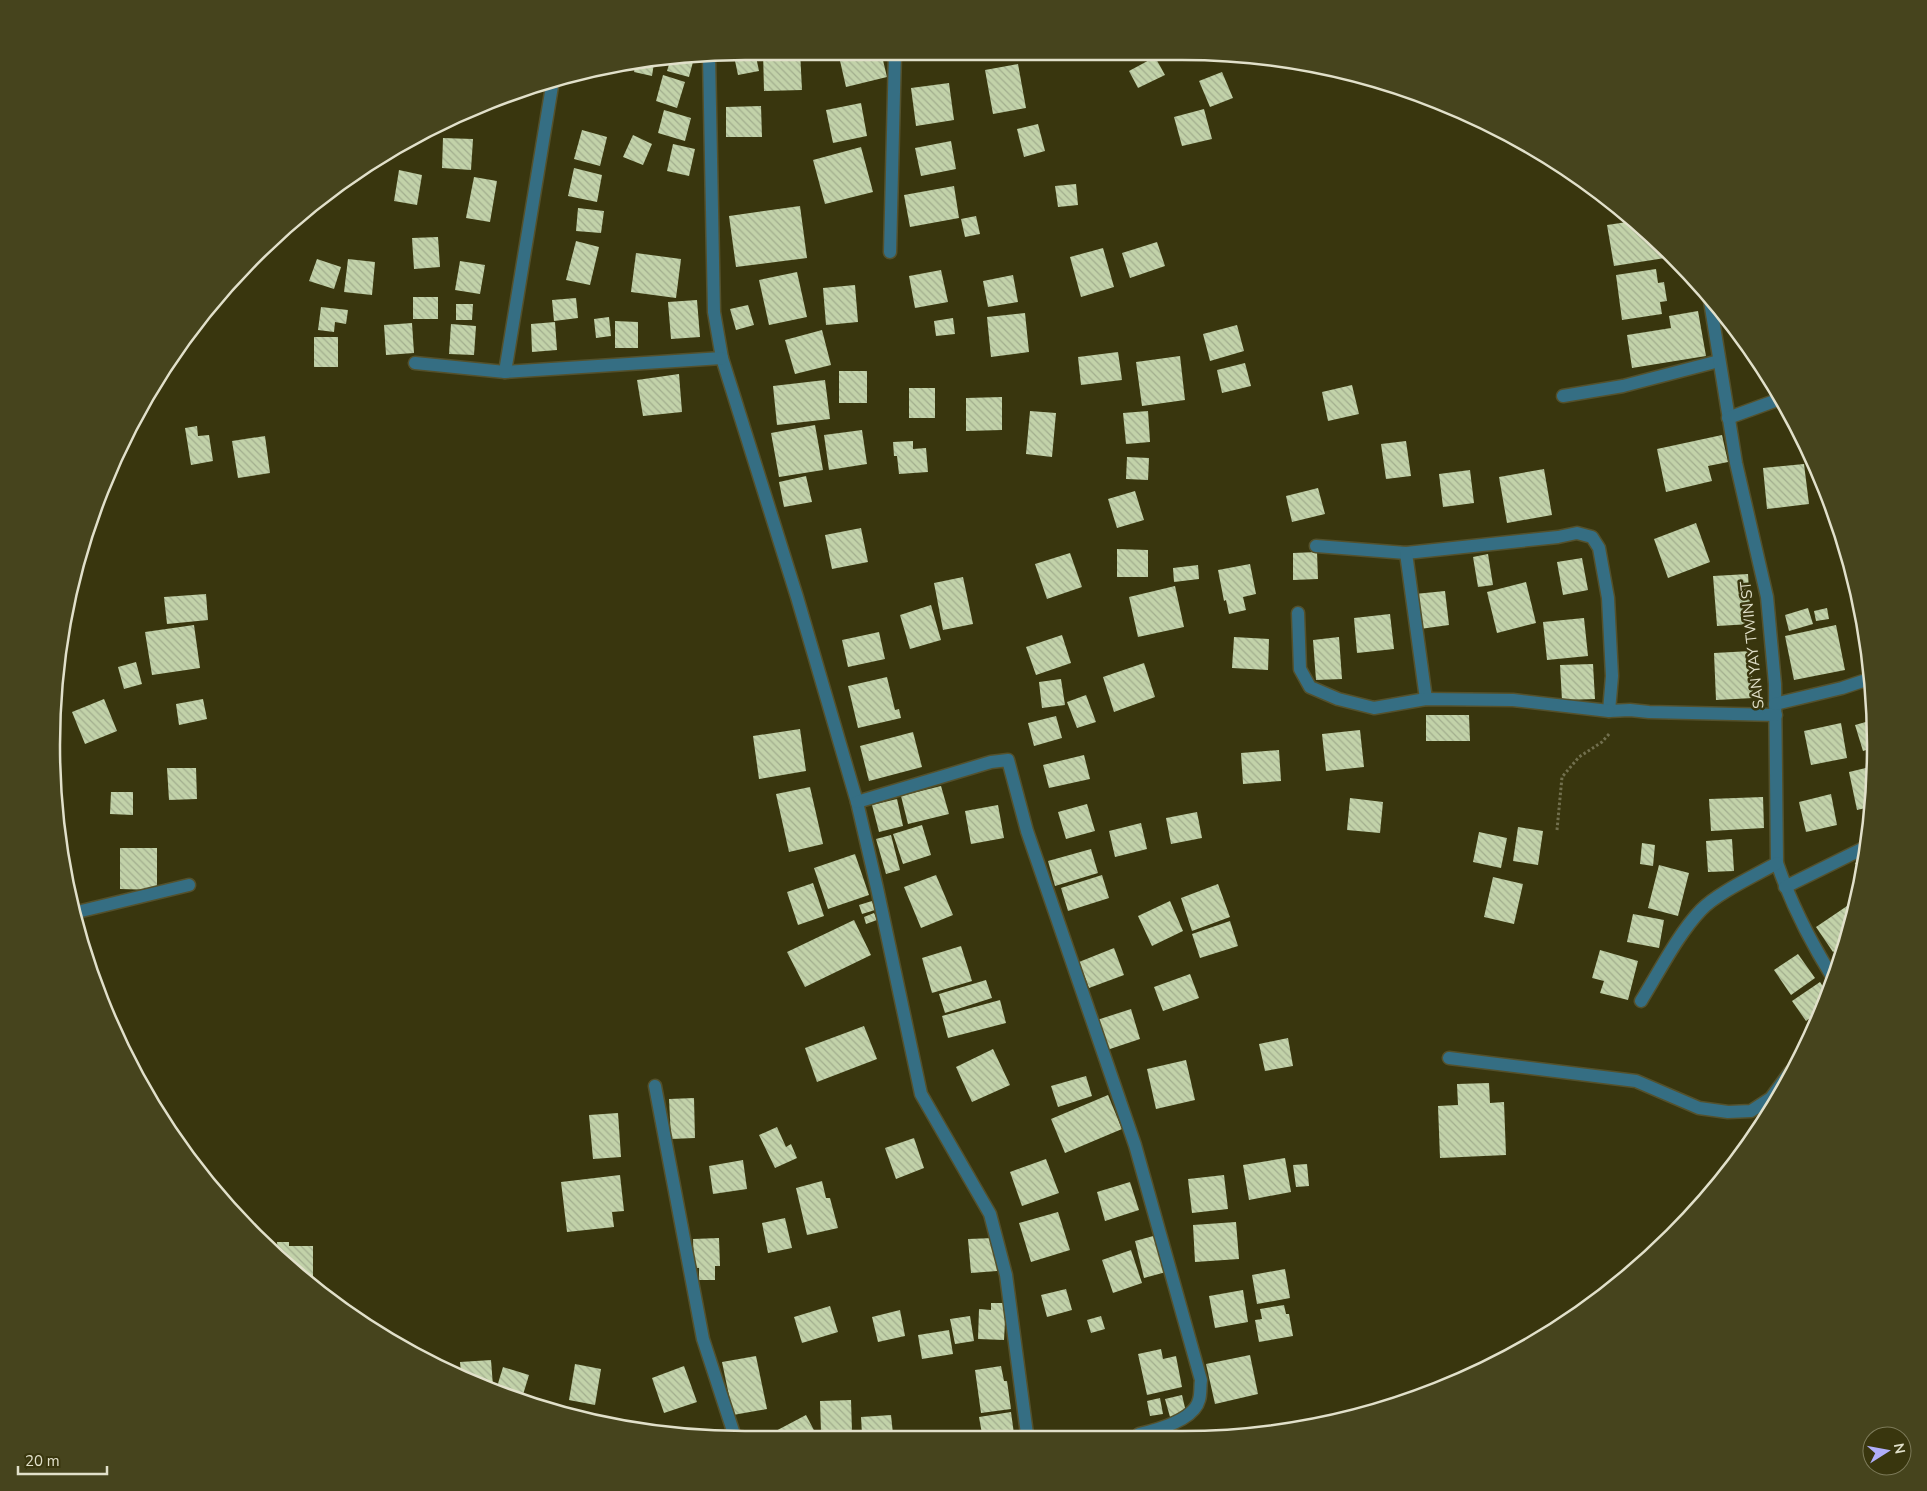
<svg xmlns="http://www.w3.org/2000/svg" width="1927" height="1491" viewBox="0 0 1927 1491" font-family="'Nunito Sans',sans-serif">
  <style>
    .building { fill: url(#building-back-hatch) }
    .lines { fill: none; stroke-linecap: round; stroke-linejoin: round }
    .lane-casing { stroke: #54512c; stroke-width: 15 }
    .street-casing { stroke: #54512c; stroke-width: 15 }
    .path { stroke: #72704e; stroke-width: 3; stroke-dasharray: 2.5 2.5; stroke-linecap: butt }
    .lane { stroke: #356e83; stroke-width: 12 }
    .street { stroke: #356e83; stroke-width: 12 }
    .labels { text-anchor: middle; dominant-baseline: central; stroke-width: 5; stroke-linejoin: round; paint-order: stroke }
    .street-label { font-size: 15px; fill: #e1e0ca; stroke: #39360e }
    .rim { fill: none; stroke: #e1e0ca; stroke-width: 2.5 }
  </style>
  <defs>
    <pattern id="building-back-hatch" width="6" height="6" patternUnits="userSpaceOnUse" patternTransform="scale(1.25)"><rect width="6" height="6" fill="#c2d2a9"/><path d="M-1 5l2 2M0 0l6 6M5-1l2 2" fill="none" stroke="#a2ae8e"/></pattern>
  </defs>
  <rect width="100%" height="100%" fill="#39360e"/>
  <!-- building -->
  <g class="building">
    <polygon points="763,51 800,51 802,90 764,91"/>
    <polygon points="755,52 759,71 738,75 734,56"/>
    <polygon points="838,52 881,52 887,77 846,87"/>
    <polygon points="1155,57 1165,75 1138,88 1129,71"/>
    <polygon points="694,58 689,77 667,71 670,61"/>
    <polygon points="654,63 652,76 634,72 635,66"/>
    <polygon points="1018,64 1026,108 993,114 985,70"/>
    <polygon points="1222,72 1233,98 1210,107 1199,81"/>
    <polygon points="663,75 685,82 677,108 656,101"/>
    <polygon points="949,83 954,120 916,126 911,88"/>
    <polygon points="861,103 867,136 833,143 826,110"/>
    <polygon points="761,106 762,137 726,137 726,107"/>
    <polygon points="1204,109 1212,139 1182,146 1174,117"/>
    <polygon points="664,110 691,118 685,141 658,133"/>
    <polygon points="1038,124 1045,151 1024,157 1017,129"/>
    <polygon points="582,130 607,137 600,166 574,159"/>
    <polygon points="633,135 652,144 643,165 623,157"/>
    <polygon points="443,138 473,139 471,170 442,168"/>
    <polygon points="951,141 956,169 921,176 915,148"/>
    <polygon points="673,144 695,149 689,176 667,171"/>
    <polygon points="861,147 873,192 825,204 813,160"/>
    <polygon points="574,168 602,175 597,202 568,196"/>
    <polygon points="399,170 422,175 417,205 394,201"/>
    <polygon points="474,177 497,181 490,222 466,218"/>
    <polygon points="1076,184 1078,205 1058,207 1055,186"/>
    <polygon points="954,186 959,218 910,227 904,195"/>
    <polygon points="800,206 807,258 736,267 729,216"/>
    <polygon points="578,208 604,211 601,233 576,231"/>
    <polygon points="976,216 980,234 965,237 961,219"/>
    <polygon points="1634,221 1663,246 1665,258 1614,266 1607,225"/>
    <polygon points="438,237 440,267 414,269 412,238"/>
    <polygon points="576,241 599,247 590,285 566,280"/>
    <polygon points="1157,242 1165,266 1130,278 1122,253"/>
    <polygon points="1103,248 1114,287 1081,297 1070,257"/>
    <polygon points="636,253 681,259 676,298 631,292"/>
    <polygon points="317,259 341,267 334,289 309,281"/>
    <polygon points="348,259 375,262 372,295 344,292"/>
    <polygon points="460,261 485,265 480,294 455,290"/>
    <polygon points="1656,269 1658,283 1664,282 1667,301 1660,302 1662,314 1622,320 1616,275"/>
    <polygon points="941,270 948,302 915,308 909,276"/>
    <polygon points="797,272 807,317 769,325 759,280"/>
    <polygon points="1013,275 1018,302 988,307 983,281"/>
    <polygon points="855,285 858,322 826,325 823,288"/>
    <rect x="413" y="297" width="25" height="22"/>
    <polygon points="576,298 578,318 554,321 552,300"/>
    <polygon points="697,300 700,337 671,339 668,302"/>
    <polygon points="456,304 473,304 472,320 456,320"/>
    <polygon points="748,305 754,325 736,330 730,309"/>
    <polygon points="321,307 348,310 346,324 335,322 334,332 318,330"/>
    <polygon points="1698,311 1706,356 1632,368 1627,335 1671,328 1669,316"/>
    <polygon points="1025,313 1029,352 991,357 987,317"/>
    <polygon points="609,317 611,336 596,338 594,319"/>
    <polygon points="953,318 955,334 936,336 934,321"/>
    <polygon points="615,321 638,322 638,348 615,348"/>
    <polygon points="555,322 557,350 532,352 531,324"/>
    <polygon points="412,323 414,353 386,355 384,325"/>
    <polygon points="451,324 476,326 474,355 449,354"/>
    <polygon points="1237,325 1244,351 1210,361 1203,334"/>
    <polygon points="822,330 831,365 795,374 785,340"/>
    <rect x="314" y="337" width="24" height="30"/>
    <polygon points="1118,352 1122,380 1081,385 1078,357"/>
    <polygon points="1180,356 1185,400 1142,406 1136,362"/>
    <polygon points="1245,363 1251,386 1222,393 1217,370"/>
    <rect x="839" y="371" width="28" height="32"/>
    <polygon points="679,374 682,412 643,416 637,380"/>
    <polygon points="825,380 830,419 777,425 773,386"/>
    <polygon points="1352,385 1359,414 1328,421 1322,392"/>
    <rect x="909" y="388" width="26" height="30"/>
    <polygon points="1002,397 1002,430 966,431 966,398"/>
    <polygon points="1030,411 1056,413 1052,457 1026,454"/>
    <polygon points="1148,411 1150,442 1126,444 1123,413"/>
    <polygon points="815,425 823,470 779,477 771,433"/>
    <polygon points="197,426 198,436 209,435 213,461 191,465 185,428"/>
    <polygon points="862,430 867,464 829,470 824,435"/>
    <polygon points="1722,435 1728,462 1708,466 1712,481 1666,492 1657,449"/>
    <polygon points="265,436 270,473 238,478 232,441"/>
    <polygon points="913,441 913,449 926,448 928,472 899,474 897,456 894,456 893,442"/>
    <polygon points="1406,441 1411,476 1386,479 1381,444"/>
    <polygon points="1127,457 1149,458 1148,480 1126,479"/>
    <polygon points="1804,464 1809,504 1767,509 1763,468"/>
    <polygon points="1544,469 1552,515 1507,523 1499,477"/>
    <polygon points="1470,470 1474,503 1443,507 1439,474"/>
    <polygon points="806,476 812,502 784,507 779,482"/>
    <polygon points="1318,488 1325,514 1292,522 1286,496"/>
    <polygon points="1135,491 1144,520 1117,528 1108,499"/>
    <polygon points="1696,523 1710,562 1668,578 1654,539"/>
    <polygon points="861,528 868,562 832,569 825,535"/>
    <polygon points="1117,549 1148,550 1148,577 1117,577"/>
    <polygon points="1317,552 1318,579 1293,580 1293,553"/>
    <polygon points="1070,553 1082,587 1047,599 1035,564"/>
    <polygon points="1488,554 1493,585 1478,587 1473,557"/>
    <polygon points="1582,558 1588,590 1563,595 1557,562"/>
    <polygon points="1250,564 1256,594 1243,597 1246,610 1229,614 1226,600 1224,601 1218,570"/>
    <polygon points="1198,565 1199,579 1174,582 1173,568"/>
    <polygon points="1748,574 1751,624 1717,626 1713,576"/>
    <polygon points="963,577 973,624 943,630 934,583"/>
    <polygon points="1526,582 1536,623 1497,633 1487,592"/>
    <polygon points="1175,586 1184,627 1138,637 1129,597"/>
    <polygon points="1445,591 1449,625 1420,629 1415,594"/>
    <polygon points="206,594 208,620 167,624 164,597"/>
    <polygon points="931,605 941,640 910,649 900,615"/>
    <polygon points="1808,608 1813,624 1789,631 1785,615"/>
    <polygon points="1827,608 1829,619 1816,621 1814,611"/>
    <polygon points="1390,614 1394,649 1357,653 1354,618"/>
    <polygon points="1584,618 1588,656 1547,660 1543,622"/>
    <polygon points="194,625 200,668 152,675 145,632"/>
    <polygon points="1836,625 1845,670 1794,680 1785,636"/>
    <polygon points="879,632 885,659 848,667 842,640"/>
    <polygon points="1062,635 1071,663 1036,675 1026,647"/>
    <polygon points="1234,637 1269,639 1268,670 1232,668"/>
    <polygon points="1339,637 1342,679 1316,680 1313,640"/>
    <polygon points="1751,651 1753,698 1716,700 1714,653"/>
    <polygon points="136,662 142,684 124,689 118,667"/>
    <polygon points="1144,663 1155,697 1114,712 1103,677"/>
    <polygon points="1593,664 1595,699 1562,700 1560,665"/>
    <polygon points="887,677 895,710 899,709 901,718 858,728 848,686"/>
    <polygon points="1061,679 1065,705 1042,708 1039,682"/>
    <polygon points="1086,695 1096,722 1077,728 1067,702"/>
    <polygon points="104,699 117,731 85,744 72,712"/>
    <polygon points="203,699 207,719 179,725 176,704"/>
    <polygon points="1426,715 1469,715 1470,741 1426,741"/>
    <polygon points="1056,716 1062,738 1034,746 1028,723"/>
    <polygon points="1873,720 1876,747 1863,751 1855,725"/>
    <polygon points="1841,723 1847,758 1811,765 1804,731"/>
    <polygon points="800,729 806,771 759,779 753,736"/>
    <polygon points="1360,730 1364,767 1326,771 1322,734"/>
    <polygon points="913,732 922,767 869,781 860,746"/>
    <polygon points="1279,750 1281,781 1243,784 1241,753"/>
    <polygon points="1084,755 1090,779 1049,788 1043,765"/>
    <polygon points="1874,766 1870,807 1857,810 1849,772"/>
    <polygon points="167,768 196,768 197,799 169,800"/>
    <polygon points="941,786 949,814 908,824 901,796"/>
    <polygon points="810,787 823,844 789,852 776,794"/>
    <polygon points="111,792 133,792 133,815 110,814"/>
    <polygon points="1831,794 1837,825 1806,832 1799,802"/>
    <polygon points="1763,797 1764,828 1711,831 1709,799"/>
    <polygon points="1350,798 1383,802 1380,833 1347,830"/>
    <polygon points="897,799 903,826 879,832 872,805"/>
    <polygon points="1087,804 1095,831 1066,839 1058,812"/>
    <polygon points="998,805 1004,838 971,844 965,811"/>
    <polygon points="1197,812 1202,838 1171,844 1166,818"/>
    <polygon points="1141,823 1147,849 1115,857 1109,831"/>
    <polygon points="922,825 931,855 903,864 893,834"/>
    <polygon points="1518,827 1543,831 1538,865 1513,861"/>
    <polygon points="1479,832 1507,838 1501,868 1473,862"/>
    <polygon points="891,835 900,870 886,874 876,839"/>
    <polygon points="1732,839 1734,871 1708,872 1706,841"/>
    <polygon points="1642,843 1655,845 1653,866 1640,864"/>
    <polygon points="120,848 157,848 157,890 120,889"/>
    <polygon points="1091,849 1098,873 1055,886 1048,861"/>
    <polygon points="855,854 869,895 828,909 814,868"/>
    <polygon points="1865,859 1863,878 1855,863"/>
    <polygon points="1659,865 1689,873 1678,916 1648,908"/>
    <polygon points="936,875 953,915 921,928 904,887"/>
    <polygon points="1102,875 1109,898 1068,911 1061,888"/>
    <polygon points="1493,877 1523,884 1514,924 1484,917"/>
    <polygon points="813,883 824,916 798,925 787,892"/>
    <polygon points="1218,884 1230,917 1192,931 1181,898"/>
    <polygon points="872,901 875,910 862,914 859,905"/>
    <polygon points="1170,901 1183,931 1152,946 1138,916"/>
    <polygon points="1850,904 1854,910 1843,945 1833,952 1816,927"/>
    <polygon points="874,913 877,920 866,924 864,917"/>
    <polygon points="1633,914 1664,920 1659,948 1627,942"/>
    <polygon points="854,920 871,955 805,987 787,952"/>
    <polygon points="1230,921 1238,946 1200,958 1192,934"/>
    <polygon points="961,946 972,981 932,993 922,958"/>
    <polygon points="1114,948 1124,975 1089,988 1079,962"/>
    <polygon points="1600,950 1638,961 1628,1000 1600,993 1604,981 1592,978"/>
    <polygon points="1798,954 1815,978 1791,995 1774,970"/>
    <polygon points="1190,974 1199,998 1163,1011 1154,987"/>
    <polygon points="986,980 992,998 945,1013 939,994"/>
    <polygon points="1820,982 1828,994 1824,1008 1806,1021 1792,1001"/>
    <polygon points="1000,1000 1006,1023 948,1038 942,1016"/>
    <polygon points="1131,1009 1140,1039 1107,1050 1097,1020"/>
    <polygon points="864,1026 877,1059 817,1082 805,1048"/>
    <polygon points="1288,1038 1293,1066 1265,1071 1259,1044"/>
    <polygon points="993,1049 1010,1085 972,1102 956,1067"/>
    <polygon points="1186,1060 1195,1100 1156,1109 1147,1069"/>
    <polygon points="1086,1076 1092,1096 1058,1107 1051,1086"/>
    <polygon points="1489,1083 1490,1103 1504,1102 1506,1155 1440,1158 1438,1106 1458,1105 1457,1084"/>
    <polygon points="1108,1095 1122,1129 1065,1153 1051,1119"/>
    <polygon points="694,1098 695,1138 671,1139 669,1099"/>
    <polygon points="618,1113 621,1157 593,1159 589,1115"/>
    <polygon points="777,1127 786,1147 791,1144 797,1158 775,1168 759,1135"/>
    <polygon points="914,1138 924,1168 896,1179 885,1148"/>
    <polygon points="1285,1158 1291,1192 1249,1200 1243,1165"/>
    <polygon points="1046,1159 1059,1193 1022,1206 1010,1172"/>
    <polygon points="743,1160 747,1189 713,1194 709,1166"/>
    <polygon points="1307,1164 1309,1186 1296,1187 1293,1165"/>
    <polygon points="620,1175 624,1211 612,1212 614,1227 567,1232 561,1182"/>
    <polygon points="1224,1175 1228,1209 1192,1213 1188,1179"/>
    <polygon points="822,1181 826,1198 830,1198 838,1228 807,1235 796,1188"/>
    <polygon points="1130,1182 1139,1210 1105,1221 1097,1192"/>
    <polygon points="1058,1212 1070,1250 1031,1262 1019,1223"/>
    <polygon points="785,1218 792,1248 768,1253 762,1223"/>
    <polygon points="1236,1222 1239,1259 1195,1262 1193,1225"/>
    <polygon points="1157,1235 1166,1272 1144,1278 1135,1241"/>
    <polygon points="719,1238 720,1266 715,1266 715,1280 699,1280 699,1268 694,1268 693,1239"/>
    <polygon points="994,1238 997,1271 971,1273 968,1239"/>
    <polygon points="277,1242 289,1242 289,1246 313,1246 313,1284 278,1255"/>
    <polygon points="1131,1250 1142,1283 1113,1293 1102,1260"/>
    <polygon points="1285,1269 1290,1298 1257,1304 1252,1275"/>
    <polygon points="1066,1289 1072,1310 1047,1317 1041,1295"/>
    <polygon points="1243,1290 1248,1322 1215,1328 1209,1296"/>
    <polygon points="991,1303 1006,1303 1004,1340 978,1339 979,1309 991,1310"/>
    <polygon points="1284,1305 1286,1314 1289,1314 1293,1336 1259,1342 1255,1320 1262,1319 1260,1309"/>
    <polygon points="830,1306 838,1332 802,1343 794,1317"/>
    <polygon points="900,1310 905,1336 878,1342 872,1317"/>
    <polygon points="970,1316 974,1341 955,1344 950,1319"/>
    <polygon points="1101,1316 1105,1329 1091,1333 1087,1320"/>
    <polygon points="949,1330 953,1354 922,1359 918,1335"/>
    <polygon points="1161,1349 1163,1359 1176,1356 1182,1387 1147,1395 1138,1354"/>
    <polygon points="1250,1355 1258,1394 1215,1404 1206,1364"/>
    <polygon points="756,1356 767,1409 733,1415 722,1362"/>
    <polygon points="491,1360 493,1386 488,1386 461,1373 460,1362"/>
    <polygon points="575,1364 601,1369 595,1405 569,1400"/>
    <polygon points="684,1366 697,1402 664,1413 652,1378"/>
    <polygon points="1001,1366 1004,1381 1007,1381 1011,1409 981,1413 975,1370"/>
    <polygon points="503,1367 529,1375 522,1398 496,1390"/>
    <polygon points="1182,1395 1186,1412 1170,1417 1165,1399"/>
    <polygon points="1160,1398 1163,1414 1150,1416 1147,1401"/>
    <polygon points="851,1400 852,1432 821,1433 820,1401"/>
    <polygon points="1011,1412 1014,1434 982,1434 979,1417"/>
    <polygon points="806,1415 816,1434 770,1434"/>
    <polygon points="891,1415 893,1434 862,1434 861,1417"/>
  </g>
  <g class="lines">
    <!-- lane casing -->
    <g class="lane-casing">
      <g id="lane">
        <polyline points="1563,396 1623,386 1719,361"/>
        <polyline points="1449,1058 1636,1081 1699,1108 1728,1112 1751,1111 1771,1098 1790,1072"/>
      </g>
    </g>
    <!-- street casing -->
    <g class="street-casing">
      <g id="street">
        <polyline points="709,56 714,312 722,358 797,597 857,802 877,888 921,1094 990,1214 1006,1275 1027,1434"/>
        <polyline points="890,252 895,52"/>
        <path d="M1710,301l26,162 31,134 8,87 2,179c14,41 33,78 56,115"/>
        <polyline points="415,363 505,372 722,358"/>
        <polyline points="505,372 553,80"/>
        <polyline points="1728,418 1780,399"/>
        <polyline points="1316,546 1406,553 1558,537 1577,533 1592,537 1599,548 1608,598 1612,676 1609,711 1630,710 1649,712 1776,715"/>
        <polyline points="1406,553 1426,699"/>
        <polyline points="1298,613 1300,669 1310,687 1338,699 1374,708 1426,699 1513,700 1609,711"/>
        <polyline points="1775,704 1842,688 1869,679"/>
        <path d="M857,802l134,-40 17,-2 19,71 108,314 66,235c-1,6 0,14 -2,20 -5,20 -42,30 -60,34"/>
        <polyline points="1785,887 1866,847"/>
        <polyline points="73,913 189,885"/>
        <path d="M1641,1001c18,-29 37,-67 60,-91 16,-17 55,-35 76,-47"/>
        <polyline points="655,1086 703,1339 734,1434"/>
      </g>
    </g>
    <!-- path -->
    <polyline class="path" points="1557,830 1562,777 1579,757 1602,742 1610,733"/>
    <!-- lane -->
    <use href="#lane" class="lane"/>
    <!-- street -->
    <use href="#street" class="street"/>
  </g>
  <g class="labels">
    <!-- street labels -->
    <g class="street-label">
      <text transform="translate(1752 645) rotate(-96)">SAN YAY TWIN ST</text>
    </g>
  </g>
  <!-- crop -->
  <path d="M0 0H1927V1491H0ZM745 60H1182A685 685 0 0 1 1867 745V746A685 685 0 0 1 1182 1431H745A685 685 0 0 1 60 746V745A685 685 0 0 1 745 60Z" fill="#46441d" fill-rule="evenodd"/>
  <path class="rim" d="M745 60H1182A685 685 0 0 1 1867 745V746A685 685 0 0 1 1182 1431H745A685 685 0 0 1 60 746V745A685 685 0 0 1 745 60Z"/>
  <!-- north arrow -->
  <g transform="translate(1887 1451) rotate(79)"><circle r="24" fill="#39360e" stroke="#7c7a59"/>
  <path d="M0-4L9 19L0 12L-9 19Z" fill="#b0aefa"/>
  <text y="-8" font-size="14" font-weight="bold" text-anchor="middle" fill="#e1e0ca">N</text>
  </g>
  <!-- scale -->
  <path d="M18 1466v8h89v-8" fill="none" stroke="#e1e0ca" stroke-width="2.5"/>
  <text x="25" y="1466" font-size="15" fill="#e1e0ca" stroke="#39360e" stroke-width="4" paint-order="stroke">20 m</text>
</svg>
